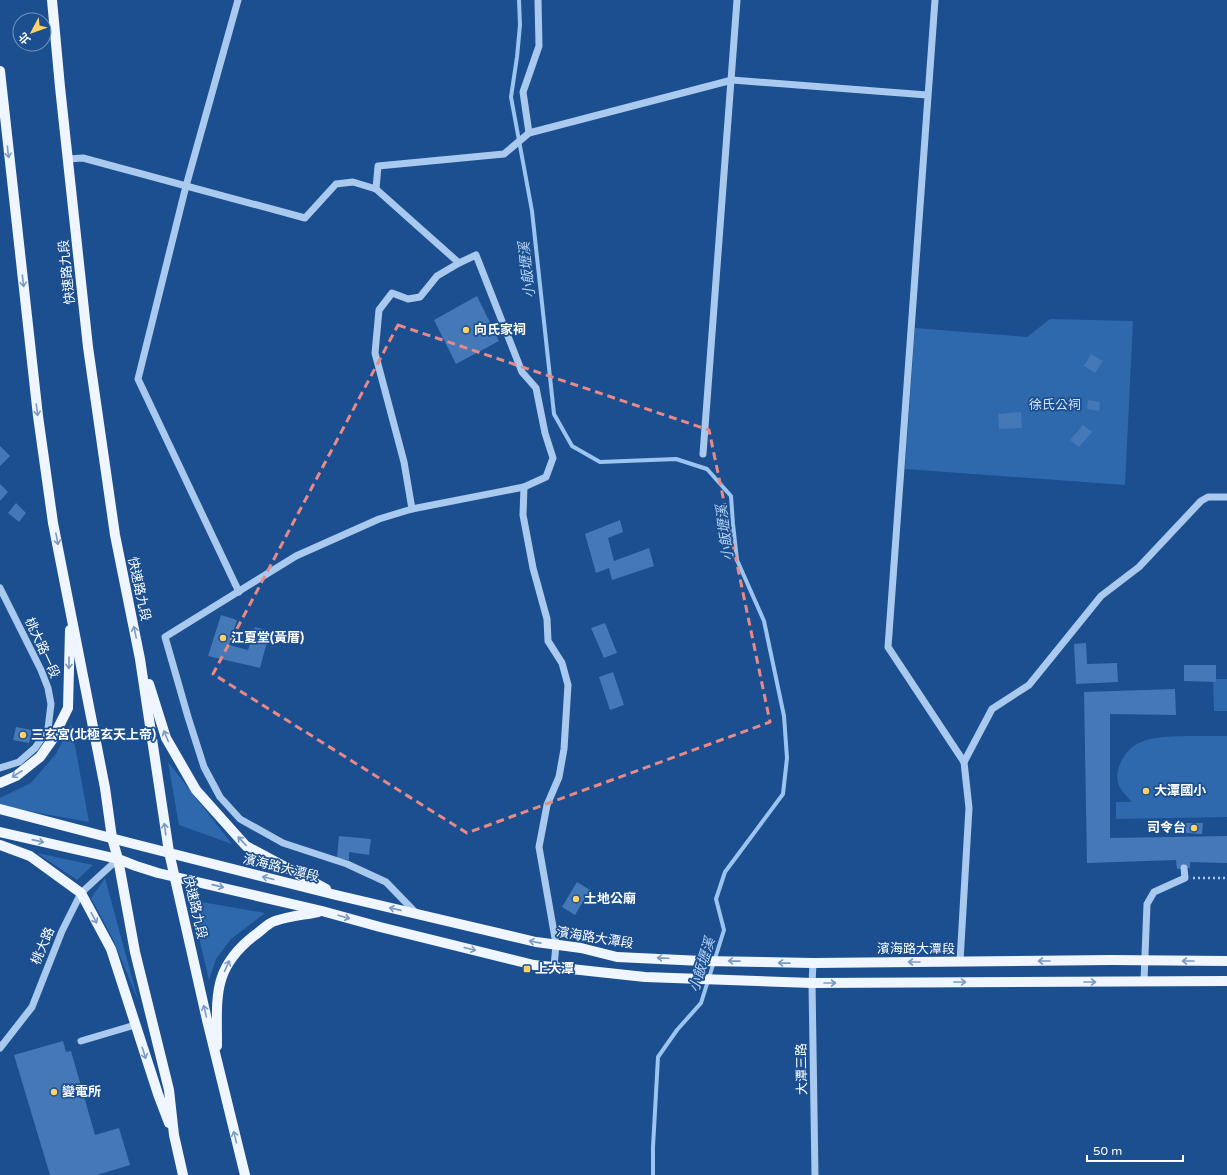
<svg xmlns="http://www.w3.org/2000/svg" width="1227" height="1175" viewBox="0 0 1227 1175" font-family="'Varela Round','Noto Sans TC',sans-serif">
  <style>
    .green { fill: #2e69ad }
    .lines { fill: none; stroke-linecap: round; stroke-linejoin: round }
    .stream { stroke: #9cc4f0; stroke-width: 4 }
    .building { fill: #4478b7 }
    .path { stroke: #a9c9ee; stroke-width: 2.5; stroke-dasharray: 2 3; stroke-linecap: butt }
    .minor { stroke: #a9c9ee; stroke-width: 7 }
    .major { stroke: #f0f6ff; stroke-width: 10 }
    .oneway { stroke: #7b9ac1 }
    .marked { fill: none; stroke: #e88989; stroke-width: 3; stroke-dasharray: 8 5; stroke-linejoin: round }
    .poi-dot { fill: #ffd166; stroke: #1b4f8f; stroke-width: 1.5 }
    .labels { text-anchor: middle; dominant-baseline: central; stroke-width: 3.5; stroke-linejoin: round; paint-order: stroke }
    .street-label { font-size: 13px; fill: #fff; stroke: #1b4f8f }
    .poi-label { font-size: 13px; font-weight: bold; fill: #fff; stroke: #1b4f8f; text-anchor: start }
    .park-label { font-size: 13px; fill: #cfe3fa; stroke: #1b4f8f }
    .water-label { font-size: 14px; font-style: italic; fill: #b5d3f5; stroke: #1b4f8f }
  </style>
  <rect width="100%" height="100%" fill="#1b4f8f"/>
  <!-- green -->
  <g class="green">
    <polygon points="1050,319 1133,321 1125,485 905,469 915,328 1027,337"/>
    <polygon points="1213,679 1227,679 1227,711 1214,711"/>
    <polygon points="71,724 89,822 0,806 0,798 31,783 56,754"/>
    <path d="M1227,736v81l-111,2v-17h16c-12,-13 -19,-20 -12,-38 12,-29 41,-27 67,-28 13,0 27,0 40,0z"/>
    <polygon points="168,762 232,844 179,825"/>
    <polygon points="37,853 93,865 77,880"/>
    <polygon points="105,878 138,1000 112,937 91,898"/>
    <polygon points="190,900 265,913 231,939 216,959 209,980"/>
  </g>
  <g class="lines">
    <!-- stream -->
    <polyline class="stream" points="519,0 520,25 517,57 511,97 532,211 554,414 572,446 600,462 676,459 707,469 731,496 733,524 737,560 764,621 784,716 787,758 783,794 725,872 716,899 724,930 701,1003 677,1030 658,1057 653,1147 653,1175"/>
  </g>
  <!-- building -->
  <g class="building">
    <polygon points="477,296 499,341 456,364 434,320"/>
    <polygon points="1091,354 1103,361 1095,373 1084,366"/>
    <polygon points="1088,400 1100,402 1099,411 1087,409"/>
    <polygon points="1021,412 1022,428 999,429 998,414"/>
    <polygon points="1083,425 1092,432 1079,447 1070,440"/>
    <polygon points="0,446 10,456 0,466"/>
    <polygon points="0,484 8,492 0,501"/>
    <polygon points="16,503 26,513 19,522 8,513"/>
    <polygon points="620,520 623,532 608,538 614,561 649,548 654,566 612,580 609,568 596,573 585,534"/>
    <polygon points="221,615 237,620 229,645 248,650 255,627 270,631 260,668 208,656"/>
    <polygon points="605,623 617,653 604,658 591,628"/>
    <polygon points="1086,643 1087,664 1117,663 1118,682 1076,684 1074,644"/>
    <polygon points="1184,665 1216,665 1216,682 1184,681"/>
    <polygon points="613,672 624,705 610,710 599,677"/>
    <polygon points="1175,689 1176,715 1110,714 1110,838 1227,836 1227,863 1190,862 1190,868 1177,869 1176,860 1087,863 1084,692"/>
    <polygon points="16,727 32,730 29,743 13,740"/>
    <polygon points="1186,823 1203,823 1202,834 1186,833"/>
    <polygon points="339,836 371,839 369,855 349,852 349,860 337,858"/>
    <polygon points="577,882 590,890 575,915 562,907"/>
    <polygon points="63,1041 66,1052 71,1051 95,1135 119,1128 130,1165 97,1175 50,1175 14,1055"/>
  </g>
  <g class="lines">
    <!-- path -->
    <polyline class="path" points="1193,878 1227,878"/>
    <!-- minor -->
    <g class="minor">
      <polyline points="238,0 186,186 138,379 239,592"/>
      <polyline points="935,0 888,647 964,762 969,808 960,961"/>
      <polyline points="529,133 523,92 539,46 538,0"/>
      <polyline points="68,159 83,158 305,218 336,184 353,182 376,189 459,263 476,255 522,372 536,388 545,433 553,458 546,477 524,487 412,509 379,519 296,556 165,637 188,717 204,767 220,797 240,819 283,843 347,864 386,882 417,914"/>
      <polyline points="376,189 378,166 504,154 529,133 732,80 927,95"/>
      <polyline points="703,454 737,0"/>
      <polyline points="524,487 523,515 533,568 547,619 548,641 562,663 568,685 564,749 559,777 547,805 539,847 556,944 554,967"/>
      <polyline points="412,509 404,462 375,353 379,310 392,293 408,299 420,297 437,276 459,263"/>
      <polyline points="0,588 41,670 48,688 51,704 48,729 35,748 19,762 0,768"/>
      <polyline points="964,762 992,709 1029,685 1101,596 1139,567 1201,501 1208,497 1227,497"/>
      <polyline points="813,963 812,983 815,1175"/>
      <polyline points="1144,981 1147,904 1154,892 1185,878 1184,868"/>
      <polyline points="81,1041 135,1025"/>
      <polyline points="0,1048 32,1007 62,931 81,893 118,859"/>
    </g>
    <!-- major -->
    <g class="major">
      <polyline points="52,0 60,87 88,347 115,535 140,659 169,852 207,1020 245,1175"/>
      <polyline points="0,71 38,416 53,523 105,788 112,838 118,859 135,952 169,1090 174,1135 183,1175"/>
      <polyline points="149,684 166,738 196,790 246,846 326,889"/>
      <polyline points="0,783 16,776 40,757 52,740 68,708 70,630"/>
      <polyline points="0,809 130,843 336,895 536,942 581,948 617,957 702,961 813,963 1111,960 1227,961"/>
      <polyline points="0,832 118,859 136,866 158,873 322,911 380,927 534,965 645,977 812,983 1227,981"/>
      <polyline points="0,845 30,856 81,893 111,949 158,1094 169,1123"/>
      <path d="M217,1046c0,-50 -5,-78 38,-111 6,-4 13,-12 20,-14 14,-5 29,-6 43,-9"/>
    </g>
  </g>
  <!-- one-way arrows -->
  <defs><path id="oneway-shaft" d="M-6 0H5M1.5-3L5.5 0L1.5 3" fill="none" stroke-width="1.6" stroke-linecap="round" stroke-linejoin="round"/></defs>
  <g class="oneway">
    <use href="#oneway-shaft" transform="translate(8 152) rotate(84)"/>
    <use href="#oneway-shaft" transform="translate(23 281) rotate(84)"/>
    <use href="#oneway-shaft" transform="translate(37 410) rotate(83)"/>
    <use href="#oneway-shaft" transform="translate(57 539) rotate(79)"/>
    <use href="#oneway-shaft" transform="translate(135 632) rotate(-102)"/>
    <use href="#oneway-shaft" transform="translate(69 663) rotate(91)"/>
    <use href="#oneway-shaft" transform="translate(166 736) rotate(-113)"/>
    <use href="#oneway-shaft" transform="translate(17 774) rotate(147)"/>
    <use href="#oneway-shaft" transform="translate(165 829) rotate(-98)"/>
    <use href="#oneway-shaft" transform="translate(38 841) rotate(13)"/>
    <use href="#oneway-shaft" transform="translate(242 841) rotate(-133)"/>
    <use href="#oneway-shaft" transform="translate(268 878) rotate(-166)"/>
    <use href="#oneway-shaft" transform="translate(218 886) rotate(13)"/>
    <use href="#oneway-shaft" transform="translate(395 909) rotate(-167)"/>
    <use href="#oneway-shaft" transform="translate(344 917) rotate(16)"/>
    <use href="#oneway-shaft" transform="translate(94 918) rotate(62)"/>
    <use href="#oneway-shaft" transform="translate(535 942) rotate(-169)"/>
    <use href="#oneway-shaft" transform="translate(470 949) rotate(14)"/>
    <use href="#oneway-shaft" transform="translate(663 958) rotate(-178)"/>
    <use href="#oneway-shaft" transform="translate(734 961) rotate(-179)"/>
    <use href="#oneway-shaft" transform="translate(1044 961) rotate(180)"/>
    <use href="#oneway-shaft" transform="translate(1188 961) rotate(-180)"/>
    <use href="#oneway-shaft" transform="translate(914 962) rotate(180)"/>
    <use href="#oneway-shaft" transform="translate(784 963) rotate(-179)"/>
    <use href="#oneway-shaft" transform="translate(227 966) rotate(-65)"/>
    <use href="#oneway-shaft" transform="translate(960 982)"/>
    <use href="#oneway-shaft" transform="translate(1090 982)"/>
    <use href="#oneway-shaft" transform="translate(830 983)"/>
    <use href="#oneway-shaft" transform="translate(205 1011) rotate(-103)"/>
    <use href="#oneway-shaft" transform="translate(144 1053) rotate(72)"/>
    <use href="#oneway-shaft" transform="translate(235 1137) rotate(-104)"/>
  </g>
  <!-- marked area -->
  <path class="marked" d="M398,325l311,105 61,292 -303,111 -254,-159z"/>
  <!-- markers -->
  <g class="poi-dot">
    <circle cx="466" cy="330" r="4"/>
    <circle cx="223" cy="638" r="4"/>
    <circle cx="23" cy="735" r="4"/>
    <circle cx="1146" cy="791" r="4"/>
    <circle cx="1194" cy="828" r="4"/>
    <circle cx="576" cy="899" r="4"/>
    <rect x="523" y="965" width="8" height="8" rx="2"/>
    <circle cx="54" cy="1092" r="4"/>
  </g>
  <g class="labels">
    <!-- street labels -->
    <g class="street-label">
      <text transform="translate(67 272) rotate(-96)">快速路九段</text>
      <text transform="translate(139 589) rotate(78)">快速路九段</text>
      <text transform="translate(42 648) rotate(65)">桃大路一段</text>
      <text transform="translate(281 868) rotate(14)">濱海路大潭段</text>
      <text transform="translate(195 907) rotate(77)">快速路九段</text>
      <text transform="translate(595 938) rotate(9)">濱海路大潭段</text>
      <text transform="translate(43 946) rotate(-67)">桃大路</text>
      <text x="916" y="949">濱海路大潭段</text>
      <text transform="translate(802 1069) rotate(-91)">大潭三路</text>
    </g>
    <!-- poi labels -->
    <g class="poi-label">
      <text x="474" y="330">向氏家祠</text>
      <text x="231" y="638">江夏堂(黃厝)</text>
      <text x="31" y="735">三玄宮(北極玄天上帝)</text>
      <text x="1154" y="791">大潭國小</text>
      <text x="1186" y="828" text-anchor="end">司令台</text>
      <text x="584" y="899">土地公廟</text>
      <text x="535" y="969">上大潭</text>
      <text x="62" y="1092">變電所</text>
    </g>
    <!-- park labels -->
    <g class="park-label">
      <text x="1055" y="405">徐氏公祠</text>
    </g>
    <!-- water labels -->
    <g class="water-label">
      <text transform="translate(527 270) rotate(-96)">小飯壢溪</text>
      <text transform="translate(725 533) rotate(-97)">小飯壢溪</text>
      <text transform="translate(702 965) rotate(-72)">小飯壢溪</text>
    </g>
  </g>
  <!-- north arrow -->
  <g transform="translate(32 32) rotate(229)"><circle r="19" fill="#1b4f8f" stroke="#7695bc"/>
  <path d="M0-3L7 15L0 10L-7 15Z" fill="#ffd166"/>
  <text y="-6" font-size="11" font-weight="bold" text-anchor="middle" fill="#ffffff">北</text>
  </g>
  <!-- scale -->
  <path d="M1087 1155v6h96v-6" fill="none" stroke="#ffffff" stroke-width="2"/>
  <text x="1093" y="1155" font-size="12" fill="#ffffff" stroke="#1b4f8f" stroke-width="3" paint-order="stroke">50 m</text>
</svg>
